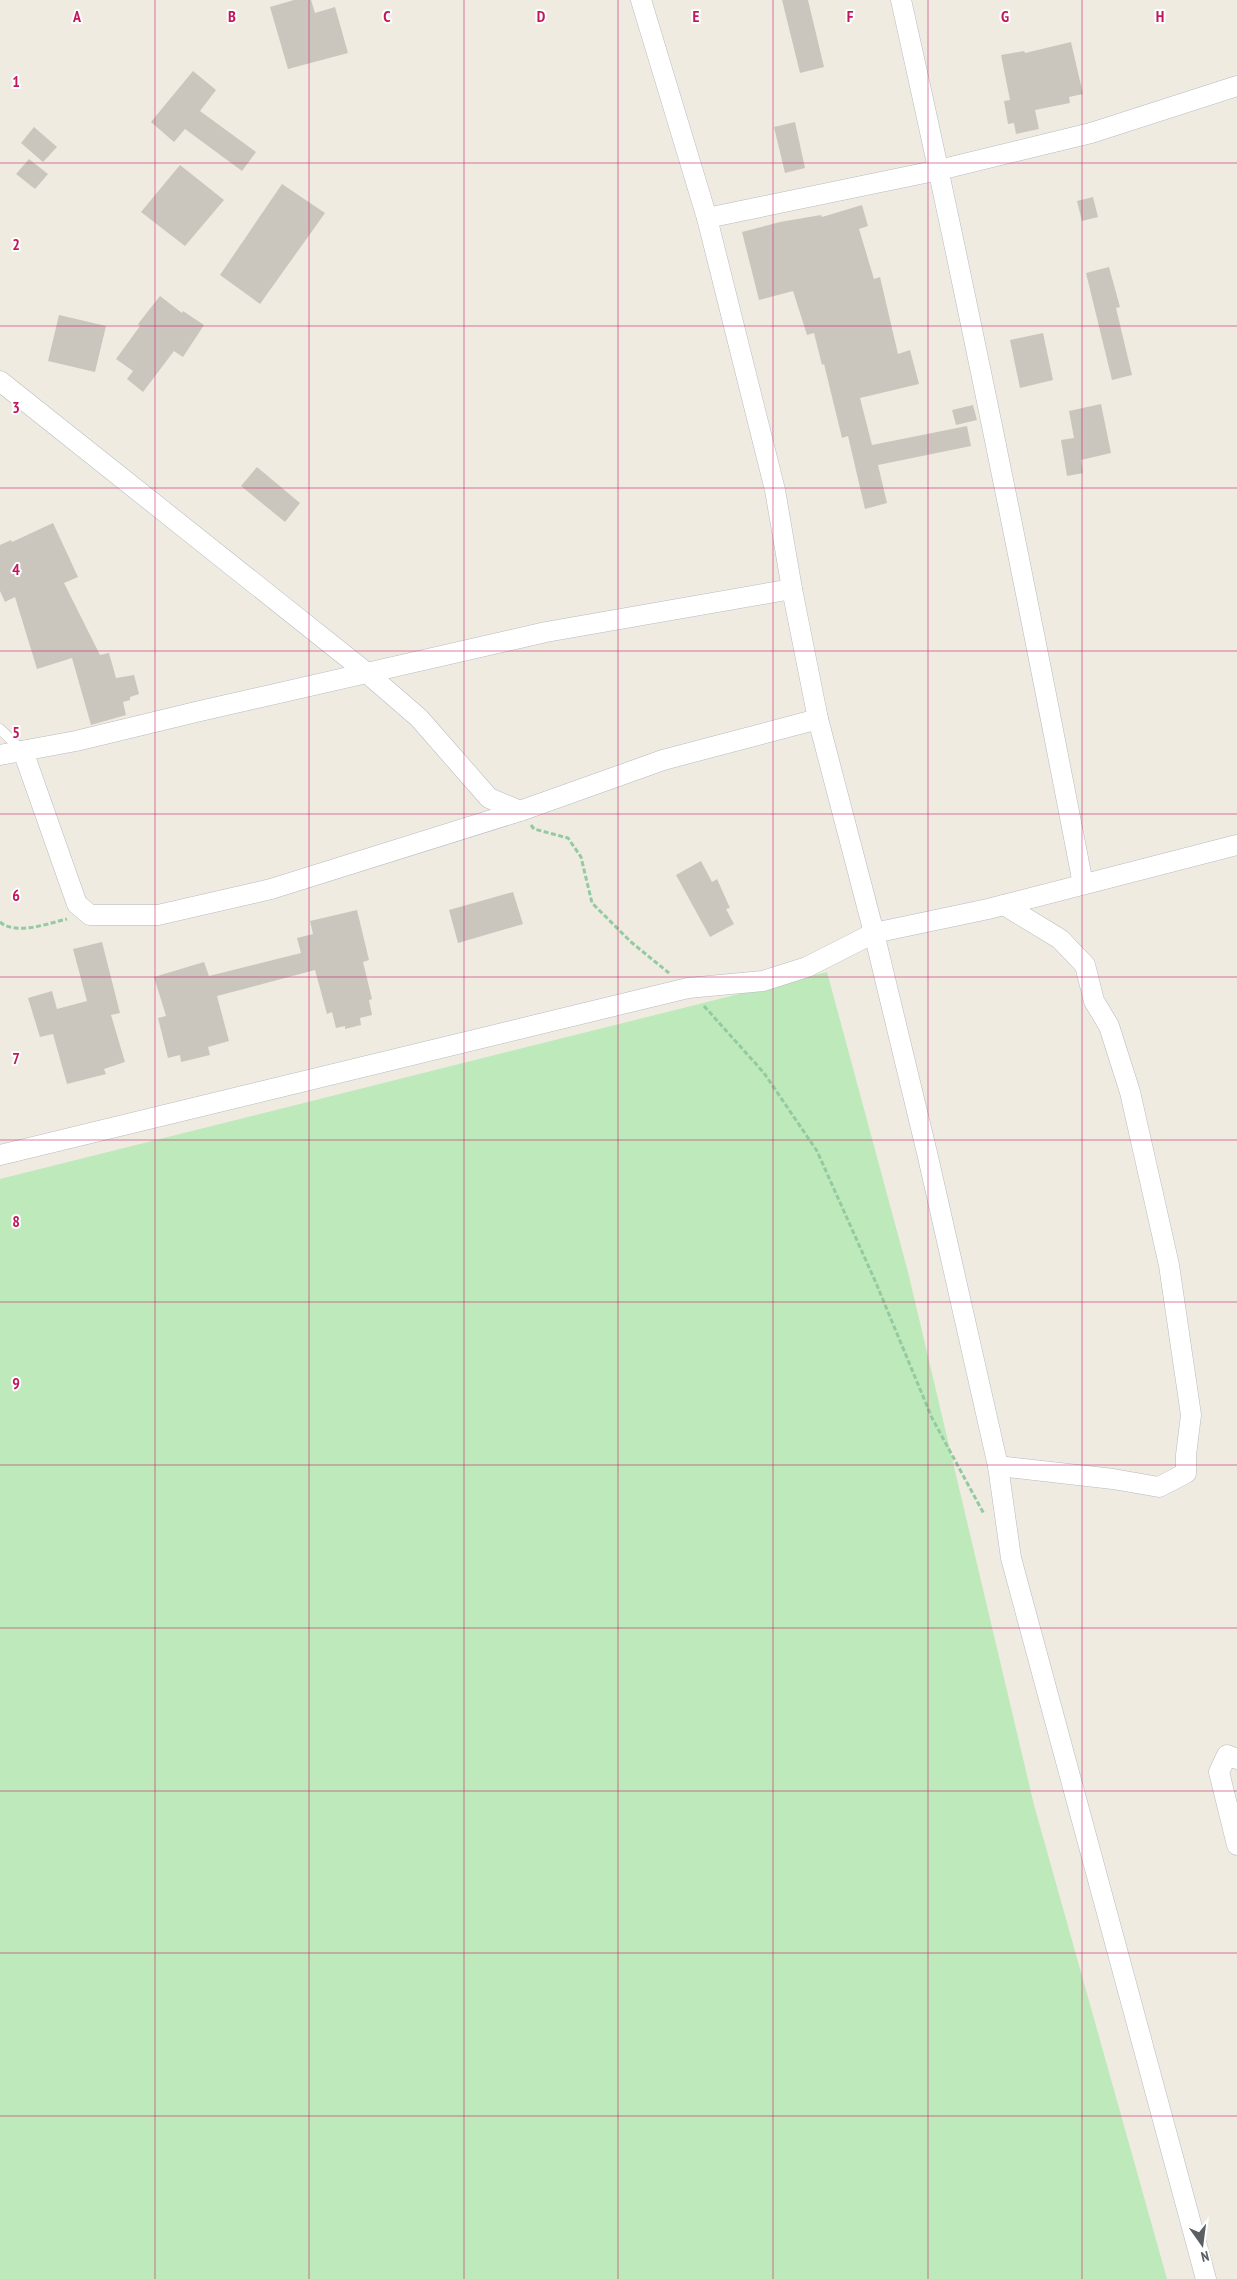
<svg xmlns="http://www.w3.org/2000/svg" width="1237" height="2279" viewBox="0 0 1237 2279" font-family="'PT Sans Narrow',sans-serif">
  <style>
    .green { fill: #bde9bb }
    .building { fill: #cac6be }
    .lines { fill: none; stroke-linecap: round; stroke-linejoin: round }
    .lane-casing { stroke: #b7bac0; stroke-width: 11 }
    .street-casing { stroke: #b7bac0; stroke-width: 21 }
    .path { stroke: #94caa1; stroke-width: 3; stroke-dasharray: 5 2.5; stroke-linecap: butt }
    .lane { stroke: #fff; stroke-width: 10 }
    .street { stroke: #fff; stroke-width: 20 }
    .grid { fill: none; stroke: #c2185b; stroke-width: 1; stroke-opacity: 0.55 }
    .grid-label { font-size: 16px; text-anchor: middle; font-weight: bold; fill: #c2185b; stroke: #fff; stroke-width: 4; stroke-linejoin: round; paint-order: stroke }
  </style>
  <rect width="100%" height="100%" fill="#efebe1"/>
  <!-- green -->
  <polygon class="green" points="827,972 908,1272 1034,1805 1167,2279 0,2279 0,1179"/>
  <!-- building -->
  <g class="building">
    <polygon points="294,0 311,0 315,13 335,7 348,53 288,69 270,7"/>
    <polygon points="782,0 808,0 824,67 800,73"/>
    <polygon points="1071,42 1083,94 1069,97 1070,103 1035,110 1039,129 1016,134 1014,123 1008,124 1004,101 1010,100 1001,55 1024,51 1025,53"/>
    <polygon points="193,71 216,90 200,111 256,152 242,171 185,129 174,142 151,122"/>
    <polygon points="795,122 805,168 785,173 774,127"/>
    <polygon points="34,127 57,147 43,162 21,143"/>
    <polygon points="29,159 48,174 35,189 16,174"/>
    <polygon points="180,165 224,200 185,246 141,212"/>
    <polygon points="282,184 325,213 260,304 220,275"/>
    <polygon points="1093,197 1098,217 1082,221 1077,201"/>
    <polygon points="862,205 868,226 859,229 874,279 880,277 898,354 910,350 919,384 860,398 872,445 967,426 971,446 878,465 887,503 865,509 848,436 842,438 824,364 822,365 814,333 807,335 793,291 759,300 742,232 780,222 821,215 822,217"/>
    <polygon points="1109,267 1120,307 1116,308 1132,375 1112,380 1086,273"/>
    <polygon points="160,296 182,313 183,311 204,325 183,357 174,351 143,392 127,379 133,371 116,359 140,326 138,324"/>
    <polygon points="59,315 106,326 95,372 48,361"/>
    <polygon points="1043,333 1053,380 1020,388 1010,340"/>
    <polygon points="1101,404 1111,453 1081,460 1083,473 1067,476 1061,440 1074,438 1069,411"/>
    <polygon points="973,405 977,420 956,425 952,410"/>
    <polygon points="257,467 300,503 285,522 241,486"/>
    <polygon points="53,523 78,577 64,583 100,655 109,653 116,678 134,675 139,694 130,697 130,700 123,702 126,715 91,725 72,658 37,669 15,597 5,602 0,591 0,545 11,540 12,542"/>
    <polygon points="701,861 712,882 717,879 730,908 726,909 734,924 710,937 676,875"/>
    <polygon points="513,892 523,924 458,943 449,910"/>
    <polygon points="357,910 369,960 363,962 372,999 369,1000 372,1015 360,1018 361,1025 345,1029 345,1026 336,1028 332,1012 327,1014 315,970 217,996 229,1041 208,1047 210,1055 181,1062 180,1055 168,1058 158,1018 166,1016 154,977 204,962 209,976 301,953 297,938 313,934 310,921"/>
    <polygon points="102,942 120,1013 111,1015 125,1062 104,1069 106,1074 67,1084 53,1034 40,1037 28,998 52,991 57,1009 87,1001 73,949"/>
  </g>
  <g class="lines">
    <!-- lane casing -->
    <g class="lane-casing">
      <polyline id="lane" points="0,729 23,751"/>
    </g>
    <!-- street casing -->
    <g class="street-casing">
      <g id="street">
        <polyline points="641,0 707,218 775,490 792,589 818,719 874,933 928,1157 998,1466 1011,1558 1206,2279"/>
        <path d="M901,0c66,294 125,589 182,884"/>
        <polyline points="707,218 939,170 1091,133 1237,86"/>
        <polyline points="0,381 367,673 419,718 489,798 520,811"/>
        <polyline points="23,751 77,904 90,915 158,915 271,889 520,811 663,760 818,719"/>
        <polyline points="0,755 76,741 200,711 546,632 792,589"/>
        <polyline points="0,1155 688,988 763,981 807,967 874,933 988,909 1237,845"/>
        <polyline points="998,1466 1113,1479 1159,1487 1186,1473 1186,1455 1191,1415 1169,1265 1130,1092 1109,1026 1094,1001 1085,965 1060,939 1004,905"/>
        <polyline points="1237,1759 1227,1755 1219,1772 1237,1845"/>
      </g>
    </g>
    <!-- path -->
    <g class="path">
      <polyline points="531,825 534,829 568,838 581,857 592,903 631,942 669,973"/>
      <path d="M0,922c16,14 49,1 67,-3"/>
      <polyline points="704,1006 764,1073 817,1151 876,1283 932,1418 984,1514"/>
    </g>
    <!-- lane -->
    <use href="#lane" class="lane"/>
    <!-- street -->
    <use href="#street" class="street"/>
  </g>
  <!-- grid -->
  <path class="grid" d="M155,0v2279M309,0v2279M464,0v2279M618,0v2279M773,0v2279M928,0v2279M1082,0v2279M0,163h1237M0,326h1237M0,488h1237M0,651h1237M0,814h1237M0,977h1237M0,1140h1237M0,1302h1237M0,1465h1237M0,1628h1237M0,1791h1237M0,1953h1237M0,2116h1237"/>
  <g class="grid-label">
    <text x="77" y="22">A</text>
    <text x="232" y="22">B</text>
    <text x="387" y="22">C</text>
    <text x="541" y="22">D</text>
    <text x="696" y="22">E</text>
    <text x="850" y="22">F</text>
    <text x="1005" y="22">G</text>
    <text x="1160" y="22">H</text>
    <text x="16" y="87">1</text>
    <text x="16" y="250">2</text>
    <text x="16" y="413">3</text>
    <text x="16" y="575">4</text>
    <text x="16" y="738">5</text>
    <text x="16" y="901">6</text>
    <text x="16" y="1064">7</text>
    <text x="16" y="1227">8</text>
    <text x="16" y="1389">9</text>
  </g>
  <!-- north arrow -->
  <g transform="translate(1202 2244) rotate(166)" stroke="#ffffff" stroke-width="4" paint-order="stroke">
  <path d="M0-4L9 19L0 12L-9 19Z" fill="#5a5f64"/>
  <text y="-8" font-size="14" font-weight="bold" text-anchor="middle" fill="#5a5f64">N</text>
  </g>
</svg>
